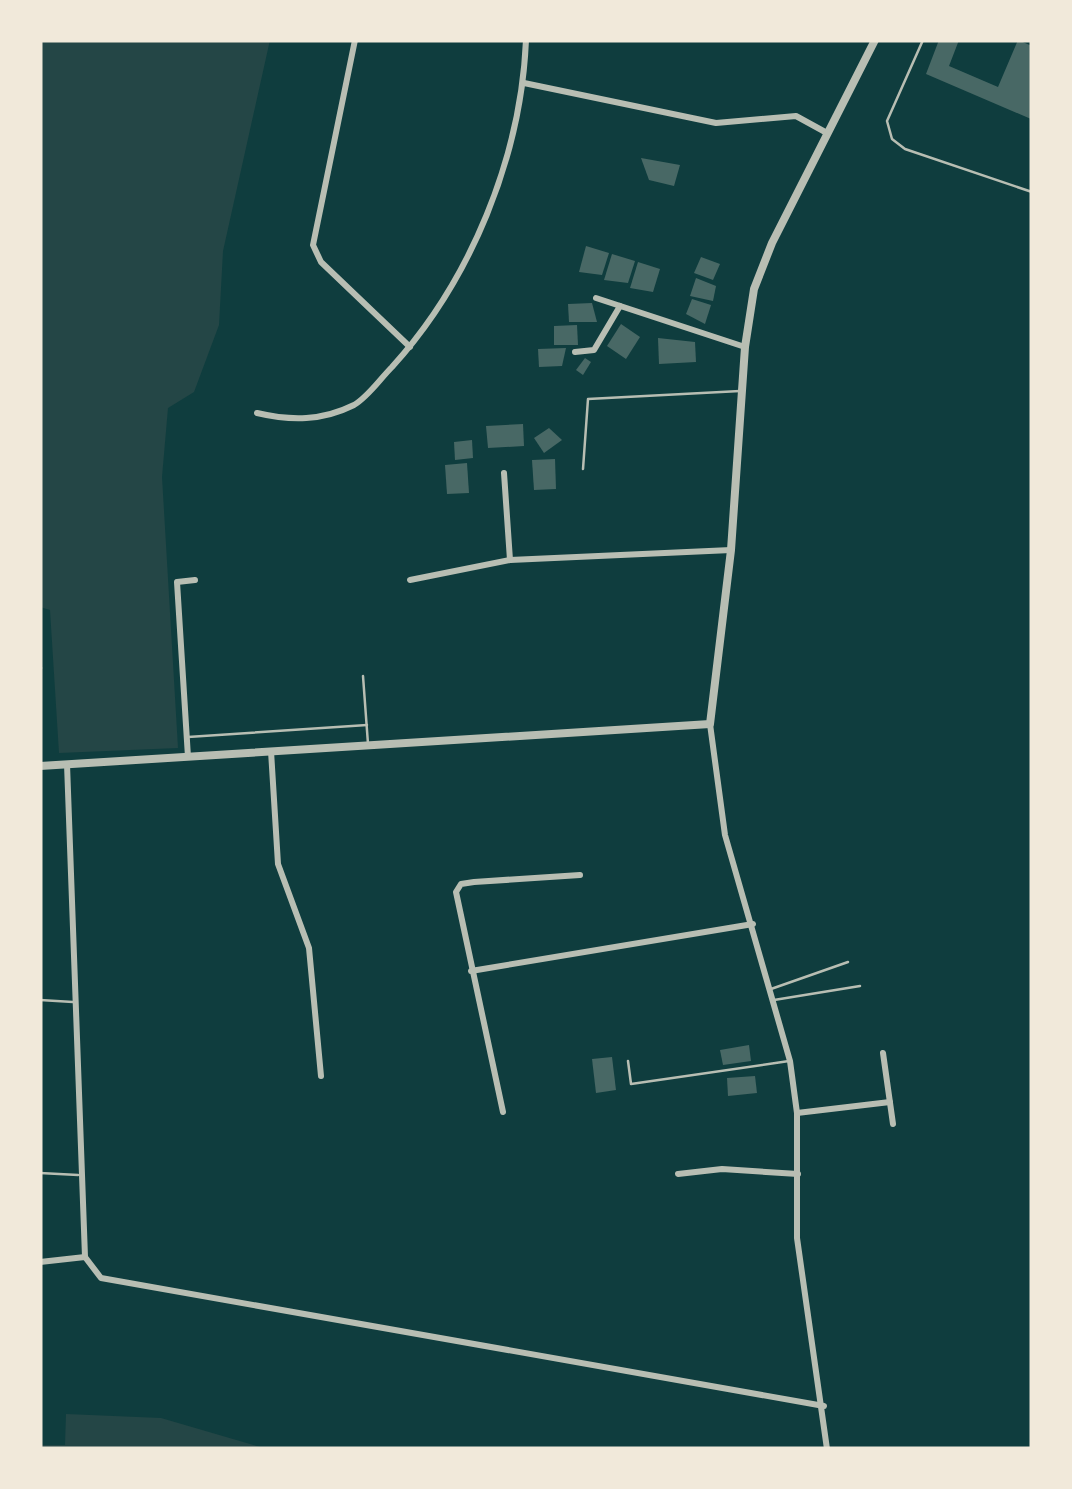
<svg xmlns="http://www.w3.org/2000/svg" width="1072" height="1489" viewBox="0 0 1072 1489" font-family="Quicksand,sans-serif">
  <style>
    .green { fill: #244646 }
    .building { fill: #486865 }
    .lines { fill: none; stroke-linecap: round; stroke-linejoin: round }
    .service { stroke: #b8beb3; stroke-width: 2.5 }
    .minor { stroke: #b8beb3; stroke-width: 6 }
    .tertiary { stroke: #b8beb3; stroke-width: 8 }
  </style>
  <rect width="100%" height="100%" fill="#0f3d3e"/>
  <!-- green -->
  <g class="green">
    <polygon points="40,40 270,40 223,251 219,325 194,392 168,408 162,477 178,748 59,753 50,610 40,607"/>
    <polygon points="66,1414 161,1418 267,1449 40,1449 40,1445 65,1445"/>
  </g>
  <!-- building -->
  <g class="building">
    <polygon points="939,40 959,40 949,66 998,87 1018,40 1032,46 1031,119 926,74"/>
    <polygon points="641,158 680,165 674,186 649,180"/>
    <polygon points="586,246 609,253 602,275 579,272"/>
    <polygon points="612,254 635,261 628,283 604,280"/>
    <polygon points="701,257 720,264 713,280 694,273"/>
    <polygon points="638,262 660,269 653,292 630,288"/>
    <polygon points="696,278 716,286 713,301 690,296"/>
    <polygon points="692,299 711,305 705,324 686,314"/>
    <polygon points="592,303 597,322 569,322 568,304"/>
    <polygon points="621,324 640,337 626,359 607,346"/>
    <polygon points="577,325 578,345 554,345 554,326"/>
    <polygon points="658,338 695,342 696,362 659,364"/>
    <polygon points="566,348 562,366 539,367 538,349"/>
    <polygon points="585,358 591,362 583,375 576,370"/>
    <polygon points="523,424 524,446 488,448 486,426"/>
    <polygon points="549,428 562,440 544,453 534,438"/>
    <polygon points="472,440 473,458 455,460 454,442"/>
    <polygon points="555,459 556,489 534,490 532,460"/>
    <polygon points="467,463 469,493 447,494 445,465"/>
    <polygon points="749,1045 751,1061 723,1065 720,1050"/>
    <polygon points="612,1057 616,1090 596,1093 592,1059"/>
    <polygon points="755,1076 757,1093 728,1096 727,1078"/>
  </g>
  <g class="lines">
    <!-- service -->
    <g class="service">
      <polyline points="923,40 887,121 892,139 905,149 1032,192"/>
      <polyline points="1031,40 1032,40"/>
      <polyline points="583,469 588,399 740,391"/>
      <polyline points="40,671 41,668"/>
      <polyline points="363,676 368,744"/>
      <polyline points="188,737 367,725"/>
      <polyline points="771,989 848,962"/>
      <polyline points="40,1000 73,1002"/>
      <polyline points="774,1000 860,986"/>
      <polyline points="628,1061 631,1084 789,1061"/>
      <polyline points="40,1173 78,1175"/>
    </g>
    <!-- minor -->
    <g class="minor">
      <polyline points="355,40 313,245 321,262 410,347"/>
      <polyline points="524,83 716,123 796,116 827,133"/>
      <polyline points="596,298 745,347"/>
      <polyline points="575,352 594,350 620,306"/>
      <path d="M257,413c34,8 65,8 97,-8 14,-8 26,-26 38,-38 79,-87 129,-210 134,-327"/>
      <polyline points="504,473 510,560"/>
      <polyline points="410,580 510,560 731,550"/>
      <polyline points="710,724 725,835 790,1061 797,1113 797,1238 827,1449"/>
      <polyline points="271,751 278,864 309,948 321,1076"/>
      <polyline points="188,757 177,582 195,580"/>
      <polyline points="67,764 85,1257 101,1278 824,1406"/>
      <polyline points="471,971 753,924"/>
      <polyline points="883,1053 893,1124"/>
      <polyline points="503,1112 456,892 461,884 474,882 580,875"/>
      <polyline points="797,1113 890,1102"/>
      <polyline points="678,1174 722,1169 798,1174"/>
      <polyline points="40,1262 85,1257"/>
    </g>
    <!-- tertiary -->
    <polyline class="tertiary" points="40,766 710,724 731,550 745,347 754,289 772,243 875,40"/>
  </g>
  <!-- border -->
  <rect width="1072" height="1489" fill="none" stroke="#f1e9da" stroke-width="85"/>
</svg>
